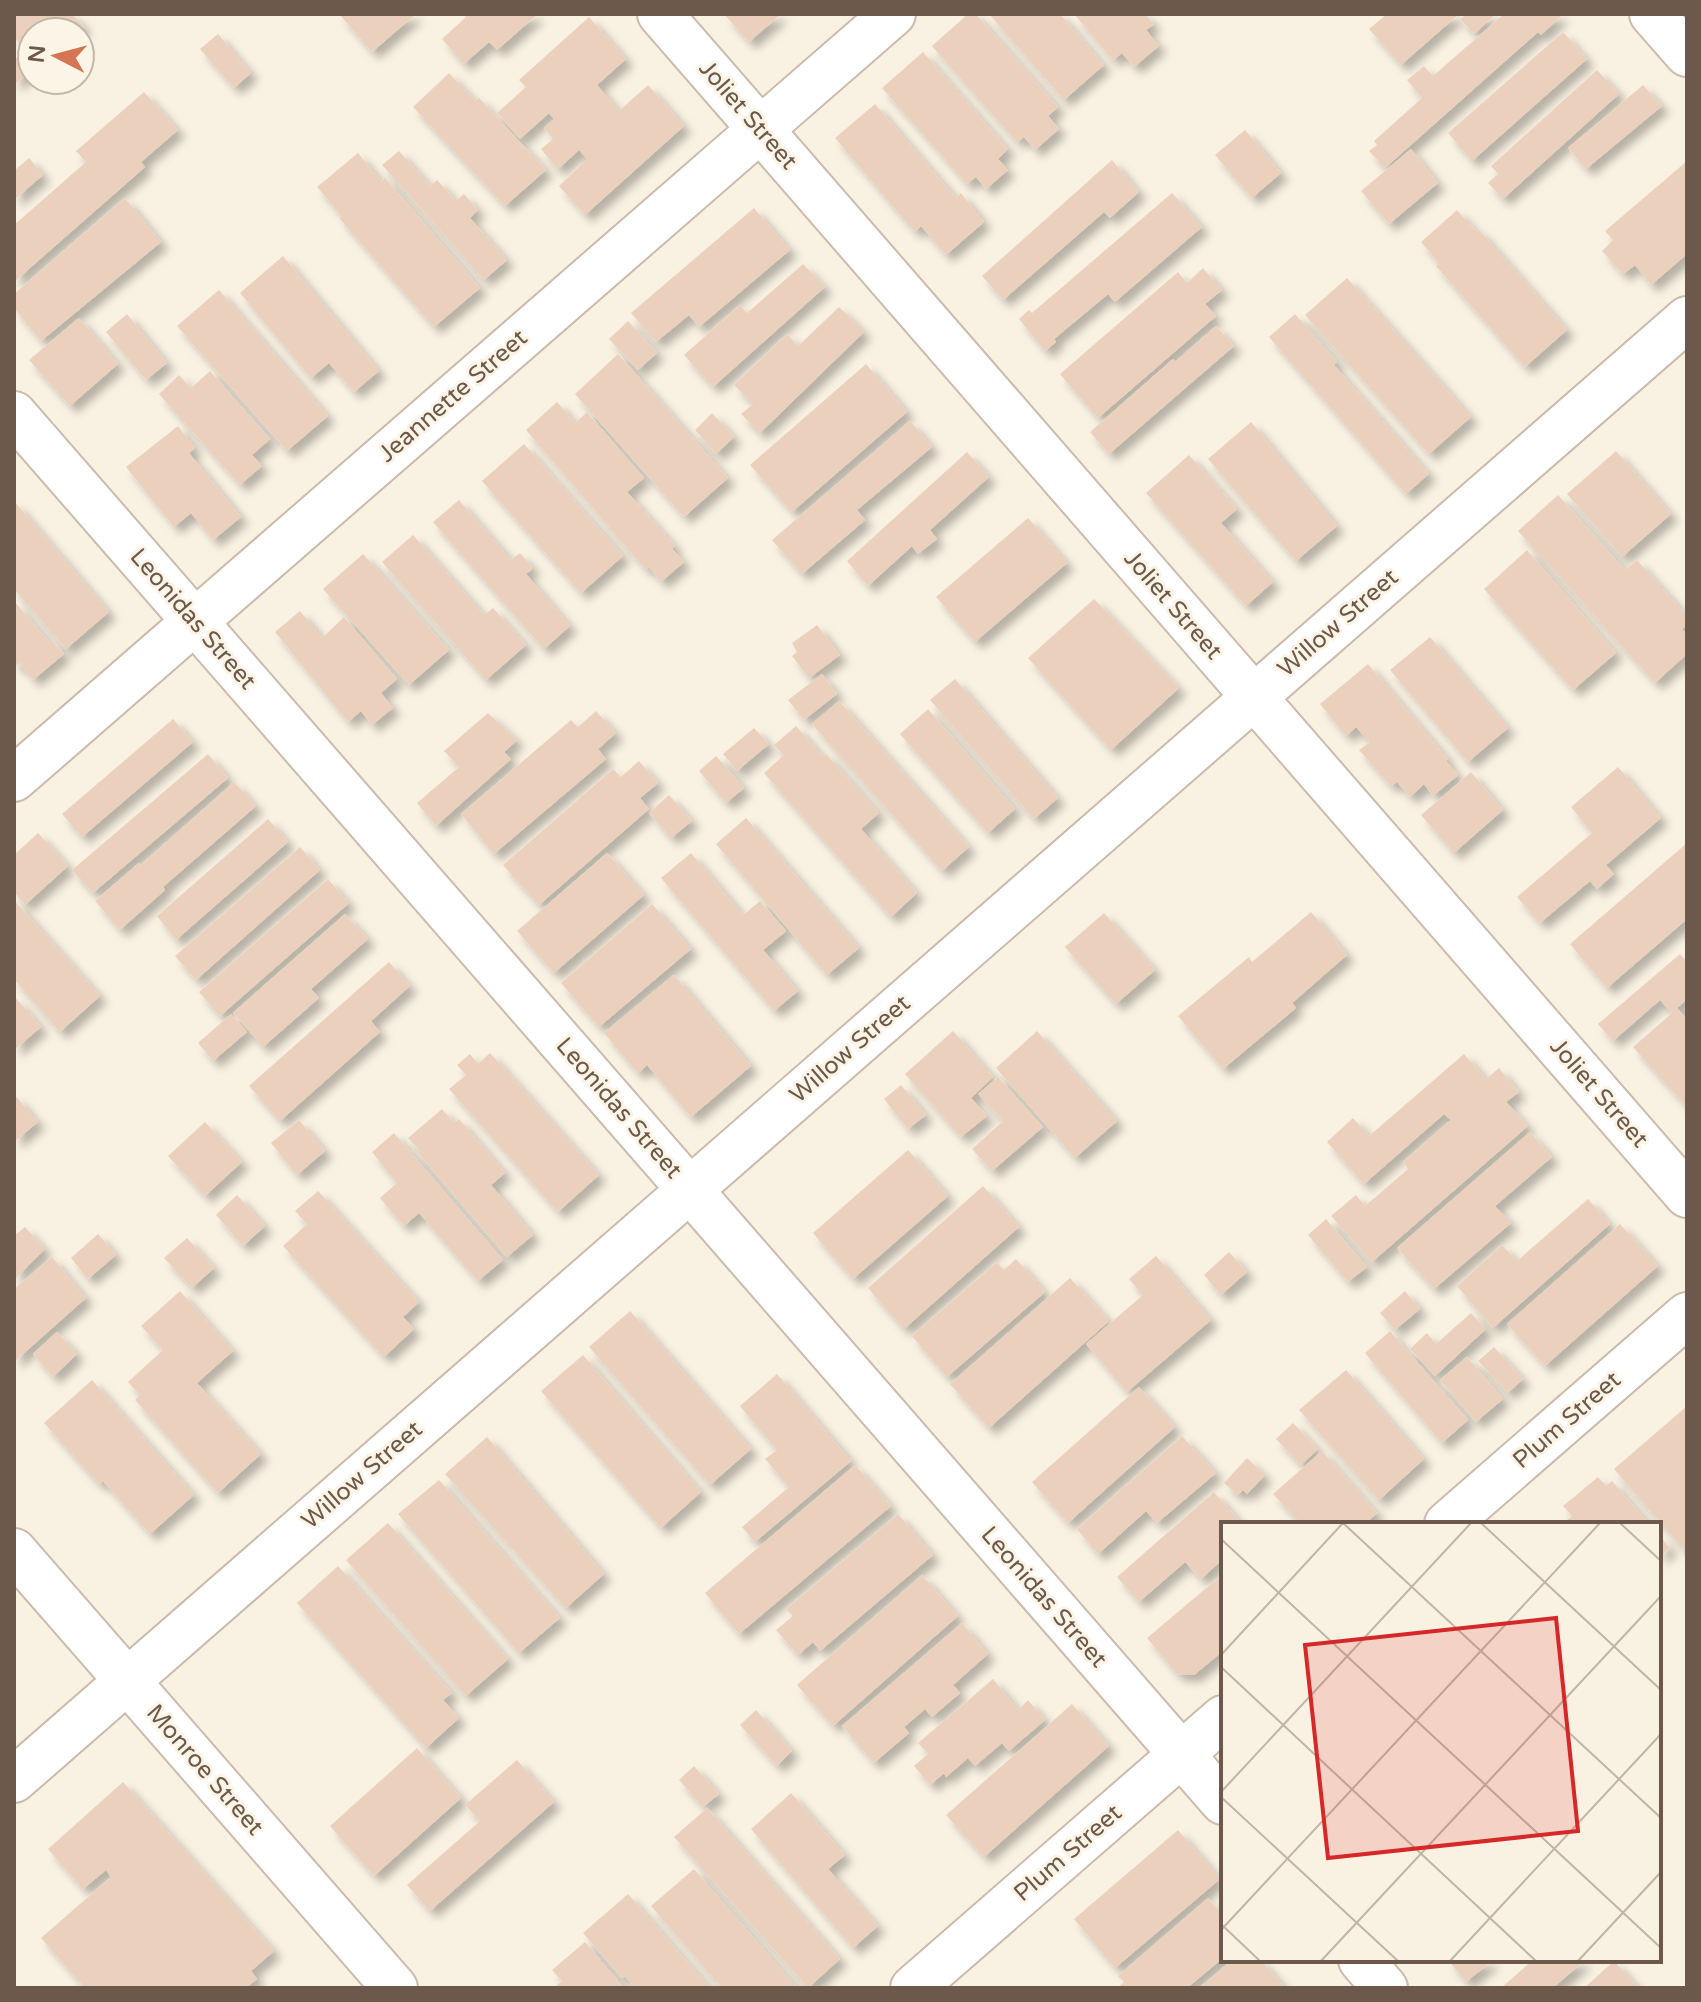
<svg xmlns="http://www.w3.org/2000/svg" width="1701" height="2002" viewBox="0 0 1701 2002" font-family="'Varela Round',sans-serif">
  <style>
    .building { fill: #ebd1bd; filter: url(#shadow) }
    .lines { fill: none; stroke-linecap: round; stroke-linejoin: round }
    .minor-casing { stroke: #cabbad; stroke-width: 48 }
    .minor { stroke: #fff; stroke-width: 44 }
    .labels { text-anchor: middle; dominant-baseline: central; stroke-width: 6; stroke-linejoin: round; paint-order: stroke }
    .street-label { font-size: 24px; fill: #6d594c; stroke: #fcf5e7 }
    .inset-road { fill: none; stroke: #c1b4a6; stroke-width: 2 }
    .view { fill: #d62828; fill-opacity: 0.15; stroke: #d62828; stroke-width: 4 }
    .inset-edge { fill: none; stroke: #6d594c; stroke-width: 4 }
  </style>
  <defs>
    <filter id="shadow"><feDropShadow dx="7" dy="7" stdDeviation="4" flood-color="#0004"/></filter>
  </defs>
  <rect width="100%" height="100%" fill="#f9f1e2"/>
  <!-- building -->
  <g class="building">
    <polygon points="14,14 72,14 84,27 79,32 32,32 32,57 14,37"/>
    <polygon points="339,14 416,14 372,52"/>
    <polygon points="463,14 538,14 497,50 489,42 464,64 442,39 466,17"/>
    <polygon points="724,14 781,14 749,42"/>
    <polygon points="968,14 976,14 1058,107 1048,116 1059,129 1035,150 1024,137 1017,142 932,46"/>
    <polygon points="989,14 1060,14 1104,65 1064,100"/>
    <polygon points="1074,14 1145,14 1154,24 1146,30 1159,46 1134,67 1122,53 1113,60"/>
    <polygon points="1387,14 1459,14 1401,65 1369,29"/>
    <polygon points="1467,14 1496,14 1474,34 1460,19"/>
    <polygon points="1504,14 1559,14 1561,16 1541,35 1538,32 1385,168 1369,151 1377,145 1374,141 1422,98 1407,80 1424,66 1433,76"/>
    <polygon points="589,17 626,59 597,85 619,111 648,85 684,126 585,215 559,186 587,159 579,150 558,169 541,149 553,139 544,128 554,119 549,113 520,139 497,113 526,87 519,80"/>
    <polygon points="1563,32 1587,59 1472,161 1448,133"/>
    <polygon points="218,34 251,73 234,88 200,49"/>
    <polygon points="923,52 1008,149 998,159 1008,170 986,189 976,177 967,184 882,88"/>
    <polygon points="14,55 29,72 14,85"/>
    <polygon points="1597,70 1619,94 1503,199 1488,183 1498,174 1491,166"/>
    <polygon points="449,73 475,101 479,98 546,170 505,206 413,107"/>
    <polygon points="1643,85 1662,106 1586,169 1568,148"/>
    <polygon points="144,92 178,130 141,162 145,167 14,282 14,225 86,162 76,151"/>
    <polygon points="875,104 956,198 961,193 984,222 946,255 921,226 915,232 835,138"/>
    <polygon points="1245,130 1281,173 1252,198 1215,155"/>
    <polygon points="1411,149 1438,183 1389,224 1361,191"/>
    <polygon points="399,151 430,186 437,180 456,201 464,194 478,210 470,218 507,260 484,280 382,165"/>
    <polygon points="358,153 381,181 385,178 480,288 434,327 340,219 342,216 317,187"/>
    <polygon points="29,158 43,175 14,200 14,171"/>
    <polygon points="1112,160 1139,192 1110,218 1104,212 1003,300 982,276"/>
    <polygon points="1687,161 1687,254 1651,285 1635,265 1623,274 1602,251 1613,240 1605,231"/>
    <polygon points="1172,193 1202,227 1115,302 1108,294 1054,339 1056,342 1045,351 1019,319 1029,310 1032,313"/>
    <polygon points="125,198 161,242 41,341 14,308 14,294"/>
    <polygon points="754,208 790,250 699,327 689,315 656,342 631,313"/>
    <polygon points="1457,210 1477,232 1479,230 1567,330 1525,367 1436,266 1439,263 1421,242"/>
    <polygon points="283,256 379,371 354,392 329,363 311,378 240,293"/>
    <polygon points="803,264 825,287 713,387 684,355 740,305 747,313"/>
    <polygon points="1203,268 1222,290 1205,304 1216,316 1098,418 1060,374 1178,272 1187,283"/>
    <polygon points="1347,278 1471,417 1429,454 1305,315"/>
    <polygon points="219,290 328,416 287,451 177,326"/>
    <polygon points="839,307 864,332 760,433 741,414 753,404 734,385 787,334 798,346"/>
    <polygon points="127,314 167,363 146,380 106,332"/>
    <polygon points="1295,314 1337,362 1334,365 1429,474 1406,494 1269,337"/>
    <polygon points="79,318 118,364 70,406 29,360"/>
    <polygon points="628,321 657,353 638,370 609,339"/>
    <polygon points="1216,326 1234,346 1109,454 1090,432 1173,359 1175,362"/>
    <polygon points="618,354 728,478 684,517 575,394"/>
    <polygon points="866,364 907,412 792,512 750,465"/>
    <polygon points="210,371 270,439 252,455 262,466 240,485 159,394 179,375 191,388"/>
    <polygon points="557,402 575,423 587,412 644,478 627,492 675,546 672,549 684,562 661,582 649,567 646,570 526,430"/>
    <polygon points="712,413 734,437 716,454 695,430"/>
    <polygon points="910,421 932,447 857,510 865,520 802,574 772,540"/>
    <polygon points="1251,422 1337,526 1296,561 1208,459"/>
    <polygon points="178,426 195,448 189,453 241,517 213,540 191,513 174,527 126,467"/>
    <polygon points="524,444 623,556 581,593 482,481"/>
    <polygon points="1616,451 1671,514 1622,557 1567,494"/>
    <polygon points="967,452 989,477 930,530 937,539 918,554 912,546 868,586 847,561"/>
    <polygon points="1189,455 1237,509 1221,523 1273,582 1246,606 1146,493"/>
    <polygon points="1558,495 1625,570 1637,560 1687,616 1687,625 1682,629 1687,635 1687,654 1655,683 1518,531"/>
    <polygon points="459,500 511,560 520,553 533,568 526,574 570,626 544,649 433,522"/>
    <polygon points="14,501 109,612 66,649 14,589"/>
    <polygon points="1028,518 1067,563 975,642 936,597"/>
    <polygon points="413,535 484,615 493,608 526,645 486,680 382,562"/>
    <polygon points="1527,550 1616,653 1573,690 1484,589"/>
    <polygon points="363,554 449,650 409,685 323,589"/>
    <polygon points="1094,599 1179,688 1111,750 1028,658"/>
    <polygon points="14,601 50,643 52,641 64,654 33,680 19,663 14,667"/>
    <polygon points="300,611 322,638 344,617 397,679 381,693 393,708 372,725 361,711 348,722 275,632"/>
    <polygon points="817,625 840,655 809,678 792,656 797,652 792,643"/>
    <polygon points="1430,637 1508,728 1468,762 1390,670"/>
    <polygon points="1368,664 1448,759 1446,761 1458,775 1433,796 1424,784 1410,797 1397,782 1391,786 1359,750 1370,742 1356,727 1346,736 1320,704"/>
    <polygon points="822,674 837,694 804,720 788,700"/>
    <polygon points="955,679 1058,798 1034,819 930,700"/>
    <polygon points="839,701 969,847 942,871 812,724"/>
    <polygon points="928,709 1015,809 988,833 900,734"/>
    <polygon points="596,711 616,733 598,749 606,759 494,854 461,814 571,720 578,727"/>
    <polygon points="488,713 517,740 504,752 511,759 436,826 417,803 459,767 444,751"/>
    <polygon points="173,719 193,742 82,837 62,814"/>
    <polygon points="796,726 823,757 826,754 879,813 861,829 917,893 891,917 764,773 784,755 774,745"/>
    <polygon points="754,728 769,744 737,771 723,754"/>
    <polygon points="208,754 228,778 93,893 72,870"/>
    <polygon points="716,756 744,788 726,803 699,771"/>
    <polygon points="639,761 658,783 640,798 649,809 539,905 503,865 613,769 621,777"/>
    <polygon points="1618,767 1661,818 1606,865 1614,874 1597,889 1590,881 1540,923 1517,897 1592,833 1571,807"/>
    <polygon points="1471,772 1503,810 1454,853 1421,815"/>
    <polygon points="234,782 256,806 163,887 165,890 120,930 95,901 139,863 141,865"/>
    <polygon points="669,795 692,821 671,838 649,813"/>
    <polygon points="746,818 859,948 827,975 716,844"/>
    <polygon points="268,819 288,842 176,940 157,916"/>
    <polygon points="38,833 68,866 25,905 14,892 14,855"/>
    <polygon points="1687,843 1687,919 1607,988 1570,944"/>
    <polygon points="300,847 320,870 196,980 175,956"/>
    <polygon points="607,853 644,895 554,973 517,931"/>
    <polygon points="691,853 743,915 760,901 786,931 763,950 798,991 774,1011 661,878"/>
    <polygon points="328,879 349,903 220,1016 199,992"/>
    <polygon points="14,900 100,996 60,1032 14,979"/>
    <polygon points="652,904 691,949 599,1027 561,983"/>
    <polygon points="1311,912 1347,955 1292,1003 1296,1008 1223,1069 1178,1016 1249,957 1252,962"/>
    <polygon points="1104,913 1155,970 1116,1004 1065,947"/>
    <polygon points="345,914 368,939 311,989 319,998 263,1047 233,1013"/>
    <polygon points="1680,954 1687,962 1687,999 1677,1008 1687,1020 1687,1107 1633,1047 1672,1013 1660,1000 1613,1041 1598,1024"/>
    <polygon points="389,962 410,986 371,1021 380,1032 280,1121 249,1086"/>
    <polygon points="674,975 751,1066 691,1117 647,1065 638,1073 604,1033"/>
    <polygon points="14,996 41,1027 14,1050"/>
    <polygon points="231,1014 247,1032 213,1061 198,1043"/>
    <polygon points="953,1031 993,1077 971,1098 987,1116 961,1137 905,1074"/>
    <polygon points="1037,1031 1117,1121 1075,1158 996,1068"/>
    <polygon points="490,1053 599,1175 558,1212 449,1089 466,1075 457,1065 470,1054 478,1064"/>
    <polygon points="1464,1054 1486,1079 1499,1068 1519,1092 1506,1102 1528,1126 1372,1262 1331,1216 1356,1195 1365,1206 1408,1169 1403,1162 1451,1120 1444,1114 1364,1184 1327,1142 1353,1118 1369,1136"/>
    <polygon points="998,1077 1043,1127 992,1171 972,1149 1003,1121 978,1094"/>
    <polygon points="901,1085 926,1115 908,1129 884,1099"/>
    <polygon points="14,1094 38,1122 14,1142"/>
    <polygon points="442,1109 454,1123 459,1119 505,1173 491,1185 533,1235 507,1257 418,1153 420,1151 408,1138"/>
    <polygon points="299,1120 325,1151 297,1175 271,1143"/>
    <polygon points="205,1122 242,1162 205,1196 168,1156"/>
    <polygon points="1530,1132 1552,1157 1495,1206 1511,1223 1434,1289 1397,1248"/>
    <polygon points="394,1133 503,1260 478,1281 419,1213 404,1226 380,1198 397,1183 372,1152"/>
    <polygon points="908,1150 948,1196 853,1279 813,1233"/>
    <polygon points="983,1186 1019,1227 904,1329 868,1288"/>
    <polygon points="318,1191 419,1302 403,1317 414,1329 384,1357 283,1246 307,1224 295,1211"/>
    <polygon points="237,1195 265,1226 243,1246 216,1215"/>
    <polygon points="1588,1199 1610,1224 1493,1328 1457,1286 1502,1245 1517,1261"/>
    <polygon points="1326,1219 1367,1267 1348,1282 1308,1235"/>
    <polygon points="1620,1224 1658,1266 1545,1366 1507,1324"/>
    <polygon points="25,1227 45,1249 14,1280 14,1236"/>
    <polygon points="98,1234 116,1255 88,1279 71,1258"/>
    <polygon points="187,1238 214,1268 192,1288 164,1258"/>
    <polygon points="1229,1252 1247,1272 1221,1295 1204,1275"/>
    <polygon points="1156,1256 1211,1320 1127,1392 1086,1344 1143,1295 1129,1279"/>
    <polygon points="52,1257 86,1298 14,1362 14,1289"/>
    <polygon points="1016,1259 1045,1292 947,1377 912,1336 997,1262 1004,1270"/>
    <polygon points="1070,1278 1109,1321 989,1428 950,1384"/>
    <polygon points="180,1291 233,1351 197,1383 261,1454 218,1493 135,1400 140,1395 128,1382 163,1350 141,1326"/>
    <polygon points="1405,1291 1420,1309 1395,1330 1380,1313"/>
    <polygon points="630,1311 751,1449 710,1485 589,1347"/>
    <polygon points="1471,1313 1486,1329 1435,1376 1410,1349 1427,1333 1436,1344"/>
    <polygon points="1390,1331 1468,1420 1442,1443 1365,1353"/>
    <polygon points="57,1332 77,1354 53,1377 33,1354"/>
    <polygon points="1494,1347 1523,1379 1508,1393 1478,1361"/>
    <polygon points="583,1355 701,1492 661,1528 541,1391"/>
    <polygon points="1467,1357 1503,1399 1476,1422 1440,1380"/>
    <polygon points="1346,1370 1424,1459 1379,1500 1299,1410"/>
    <polygon points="777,1374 851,1461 755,1542 742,1527 789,1487 765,1459 777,1450 740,1406"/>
    <polygon points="92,1380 194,1495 150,1534 103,1481 99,1484 44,1423"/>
    <polygon points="1139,1387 1175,1427 1068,1523 1032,1482"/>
    <polygon points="1687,1406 1687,1553 1614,1469"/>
    <polygon points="1293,1423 1318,1449 1301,1465 1276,1439"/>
    <polygon points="1182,1436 1216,1473 1157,1523 1146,1511 1098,1554 1077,1529"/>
    <polygon points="487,1437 604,1574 566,1608 445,1474"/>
    <polygon points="1322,1451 1377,1513 1365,1524 1301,1524 1273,1494"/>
    <polygon points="1247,1458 1265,1475 1247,1494 1243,1490 1238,1495 1224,1483"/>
    <polygon points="855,1465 891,1506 739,1634 705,1593"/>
    <polygon points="1598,1477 1606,1486 1612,1481 1649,1524 1570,1524 1567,1520 1572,1516 1563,1506"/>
    <polygon points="439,1480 560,1618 519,1653 398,1514"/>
    <polygon points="1214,1492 1242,1524 1223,1524 1223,1559 1201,1579 1185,1562 1139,1602 1117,1577"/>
    <polygon points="898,1514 933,1555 820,1651 813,1642 798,1655 776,1630 793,1616 786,1609"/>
    <polygon points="388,1523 508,1659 466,1696 346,1560"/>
    <polygon points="1659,1535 1670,1548 1659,1558"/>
    <polygon points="338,1566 452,1693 443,1700 459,1718 426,1748 297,1603"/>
    <polygon points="1223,1574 1223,1651 1194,1675 1177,1674 1147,1638"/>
    <polygon points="922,1575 958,1616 833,1726 797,1685"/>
    <polygon points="962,1623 988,1654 953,1685 960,1693 932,1717 925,1709 904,1727 909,1733 874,1763 842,1726"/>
    <polygon points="993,1679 1018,1710 1028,1700 1045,1720 1009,1751 1002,1743 975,1766 968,1758 946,1777 944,1773 930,1785 914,1766 928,1754 918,1743"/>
    <polygon points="1072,1704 1109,1746 984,1857 946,1815"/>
    <polygon points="756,1710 792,1751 777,1766 740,1725"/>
    <polygon points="417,1748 461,1798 374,1876 330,1826"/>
    <polygon points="517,1760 554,1802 430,1911 407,1885 480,1821 465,1805"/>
    <polygon points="694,1766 719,1794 703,1807 679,1780"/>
    <polygon points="123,1782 274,1951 251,1971 257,1979 246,1988 85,1988 41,1938 111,1877 106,1870 83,1889 48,1849"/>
    <polygon points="791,1793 845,1855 828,1869 878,1926 853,1948 751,1829"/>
    <polygon points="707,1808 840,1959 808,1988 674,1837"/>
    <polygon points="1178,1830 1220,1879 1115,1968 1074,1919"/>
    <polygon points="694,1869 797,1988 722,1988 651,1906"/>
    <polygon points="628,1894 710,1988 635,1988 625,1976 622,1978 583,1933"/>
    <polygon points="1208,1898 1223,1916 1223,1958 1187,1988 1117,1988 1124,1982 1118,1976"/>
    <polygon points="585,1942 624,1988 554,1988 562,1981 552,1970"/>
    <polygon points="1232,1960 1261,1960 1285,1988 1199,1988"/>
    <polygon points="1448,1960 1493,1960 1466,1982"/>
    <polygon points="1533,1960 1585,1960 1553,1988 1501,1988"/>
    <polygon points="1614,1961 1638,1988 1584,1988"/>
  </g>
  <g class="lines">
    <!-- minor casing -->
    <g class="minor-casing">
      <g id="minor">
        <polyline points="660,14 1687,1195"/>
        <polyline points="1652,14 1687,54"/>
        <polyline points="14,414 1223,1802"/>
        <polyline points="14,779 893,14"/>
        <polyline points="1447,1524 1687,1315"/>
        <polyline points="14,1551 395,1988"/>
        <polyline points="14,1780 1687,319"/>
        <polyline points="1361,1960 1385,1988"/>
        <polyline points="913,1988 1223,1718"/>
      </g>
    </g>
    <!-- minor -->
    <use href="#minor" class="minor"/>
  </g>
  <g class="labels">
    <!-- street labels -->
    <g class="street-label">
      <text transform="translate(748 115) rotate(49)">Joliet Street</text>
      <text transform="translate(453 396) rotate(-41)">Jeannette Street</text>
      <text transform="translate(1173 605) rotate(49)">Joliet Street</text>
      <text transform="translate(193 619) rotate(49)">Leonidas Street</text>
      <text transform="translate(1338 623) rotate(-41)">Willow Street</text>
      <text transform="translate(850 1049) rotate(-41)">Willow Street</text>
      <text transform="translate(1599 1093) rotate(49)">Joliet Street</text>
      <text transform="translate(619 1108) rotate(49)">Leonidas Street</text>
      <text transform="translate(1567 1420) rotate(-41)">Plum Street</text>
      <text transform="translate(362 1475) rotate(-41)">Willow Street</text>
      <text transform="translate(1044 1597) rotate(49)">Leonidas Street</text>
      <text transform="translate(205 1770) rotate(49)">Monroe Street</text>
      <text transform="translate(1068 1853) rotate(-41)">Plum Street</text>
    </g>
  </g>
  <!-- overview -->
  <g transform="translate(1221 1522)">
    <rect width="440" height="440" fill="#f9f1e2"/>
    <path class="inset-road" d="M122,1l318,295M260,1l180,167M399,1l41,38M0,17l440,409M0,133l122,-132M0,145l315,294M0,270l250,-269M0,275l177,164M1,403l38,36M0,408l379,-407M100,439l340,-365M229,439l211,-227M357,439l83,-89"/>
    <path class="view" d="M335,96l22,213 -250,27 -23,-213z"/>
    <rect width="440" height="440" class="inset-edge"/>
  </g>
  <!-- border -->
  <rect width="1701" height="2002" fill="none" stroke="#6d594c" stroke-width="32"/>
  <!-- north arrow -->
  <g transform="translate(56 56) rotate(276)"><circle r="38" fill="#fcf5e7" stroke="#c3b7a9" stroke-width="2"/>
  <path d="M0-6L14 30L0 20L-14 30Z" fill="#d57554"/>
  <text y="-12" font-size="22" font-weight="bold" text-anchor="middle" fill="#6d594c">N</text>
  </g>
</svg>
